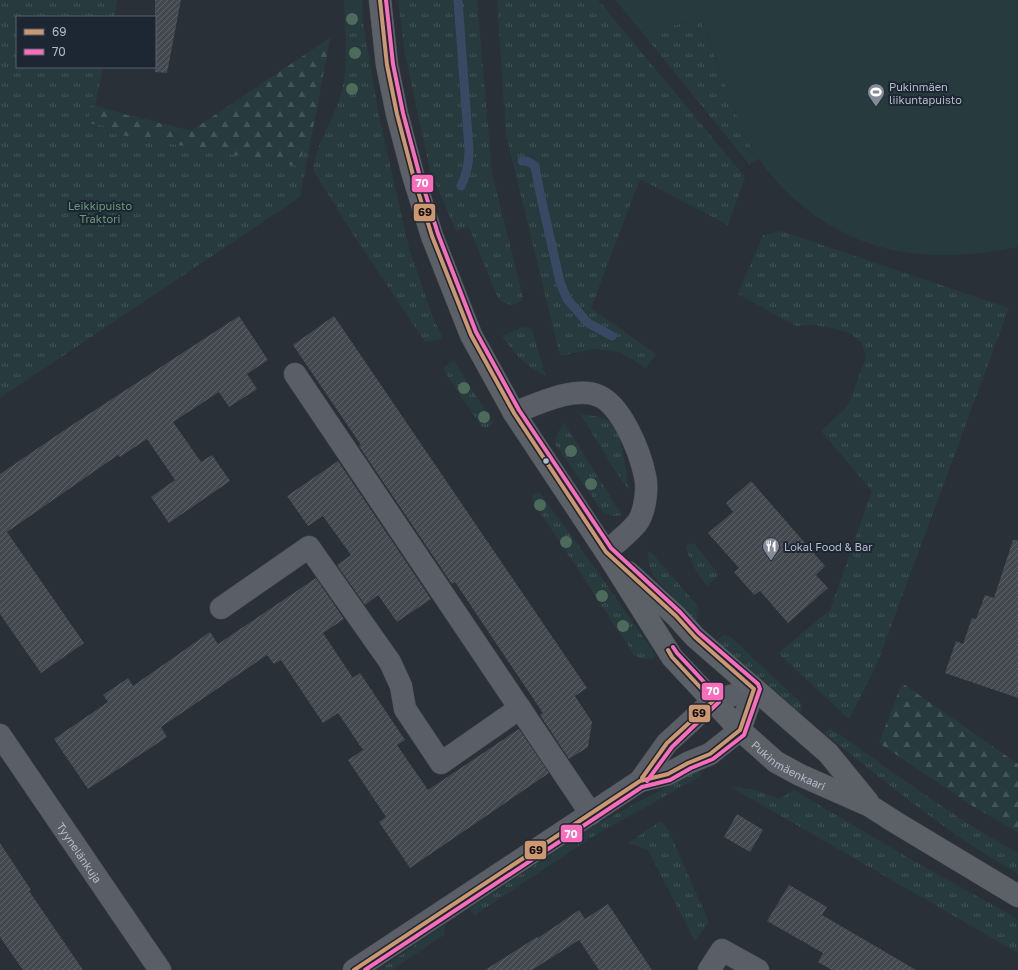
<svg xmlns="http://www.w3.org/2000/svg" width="1018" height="970" viewBox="0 0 1018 970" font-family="'Golos Text',sans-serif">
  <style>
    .grass { fill: url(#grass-tufts) }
    .forest { fill: url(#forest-firs) }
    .pitch { fill: #273a3e }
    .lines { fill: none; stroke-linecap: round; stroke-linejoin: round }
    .stream { stroke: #384963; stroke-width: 9 }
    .building { fill: url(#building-hatch) }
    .minor-casing { stroke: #484c53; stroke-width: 23 }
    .major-casing { stroke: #484c55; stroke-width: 23 }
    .minor { stroke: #5a5e66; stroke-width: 22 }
    .major { stroke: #5c6168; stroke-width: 22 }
    .bus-1-casing { stroke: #1d2633; stroke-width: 7 }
    .bus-2-casing { stroke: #1d2633; stroke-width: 7 }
    .bus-1 { stroke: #cd976f; stroke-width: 4 }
    .bus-2 { stroke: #fb6dba; stroke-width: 4 }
    .tree { fill: #4e6a5a }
    .bus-dot { fill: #b4bcc9; stroke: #1d2633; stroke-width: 1.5 }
    .labels { text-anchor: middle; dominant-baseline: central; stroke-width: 4; stroke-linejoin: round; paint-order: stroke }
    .poi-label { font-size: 11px; fill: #b4bcc9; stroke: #1d2633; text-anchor: start }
    .park-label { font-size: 11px; fill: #6b9a76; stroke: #1d2633 }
    .street-label { font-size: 11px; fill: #b4bcc9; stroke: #1d2633 }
    .line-badge { stroke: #1d2633; stroke-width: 1.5 }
    .badge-label { font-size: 11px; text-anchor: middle; font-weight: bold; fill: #fff }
    .pale-badge-label { font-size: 11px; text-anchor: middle; font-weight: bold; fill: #111 }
  </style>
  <defs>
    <pattern id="grass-tufts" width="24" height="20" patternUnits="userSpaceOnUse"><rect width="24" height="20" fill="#273a3e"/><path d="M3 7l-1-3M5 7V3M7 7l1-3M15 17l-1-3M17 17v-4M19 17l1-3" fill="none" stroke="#445559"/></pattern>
    <pattern id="forest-firs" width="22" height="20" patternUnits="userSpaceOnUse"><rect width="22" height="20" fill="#273a3e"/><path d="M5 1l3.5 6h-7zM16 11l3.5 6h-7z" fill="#445559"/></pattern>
    <pattern id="building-hatch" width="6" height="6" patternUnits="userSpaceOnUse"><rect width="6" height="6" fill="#444950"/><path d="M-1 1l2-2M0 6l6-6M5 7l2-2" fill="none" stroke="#5d6168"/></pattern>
  </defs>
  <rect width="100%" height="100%" fill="#2a3038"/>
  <!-- grass -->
  <g class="grass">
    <polygon points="0,0 117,0 114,17 17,17 17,67 103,67 95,106 191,131 330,38 300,197 0,398"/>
    <path d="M344,0h18l1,22 16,94 30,132 22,64 12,27 -18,3 -67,-100 -45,-72c4,-30 24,-55 30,-84 5,-27 2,-58 1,-86z"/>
    <path d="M398,0h79l15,173 30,120 1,6c-7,8 -18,7 -25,-1l-29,-71 -13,4 -26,-61 -25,-116z"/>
    <polygon points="497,0 598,0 745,177 728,225 640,179 591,308 656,354 646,368 620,352 593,349 560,356 506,134"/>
    <polygon points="701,20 745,136 759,159 749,164 641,31"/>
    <polygon points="781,231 1009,308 877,664 849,719 778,653 830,610 872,491 821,431 848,406 866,357 862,343 850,333 832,328 814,325 796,326 738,294 763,235"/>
    <path d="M523,327l9,2 13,46c-20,-8 -31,-22 -43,-39z"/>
    <polygon points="454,361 493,423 487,428 481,426 446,374 444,370 445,366"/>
    <path d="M581,415c9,0 22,1 29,7 13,11 16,51 19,68l-15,-21z"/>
    <path d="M564,423l58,92c-8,2 -13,1 -20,-4l-47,-67 1,-8z"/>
    <polygon points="539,492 600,575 652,650 655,656 652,659 642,659 635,656 532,500 532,496"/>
    <path d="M694,543l25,32 -12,11c-10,-12 -17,-24 -21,-39l1,-2z"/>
    <polygon points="647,551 652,553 697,605 699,614 696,621 654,577 650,568"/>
    <polygon points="723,635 729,636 734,640 801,703 802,709 800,713 768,687 716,641"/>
    <path d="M830,729l12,7c58,41 114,83 176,117v21c-70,-40 -131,-91 -194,-141z"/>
    <polygon points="699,769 701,776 592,837 475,915 469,909 590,828"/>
    <polygon points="729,786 756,790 779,799 794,790 912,860 1018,919 1018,953"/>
    <polygon points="661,821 668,829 709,922 695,941 648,850 628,843"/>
    <polygon points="445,925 444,935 392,970 379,970"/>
  </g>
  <!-- forest -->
  <g class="forest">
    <polygon points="330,38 313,128 297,166 104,132 105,126 87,123 91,106 191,131"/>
    <polygon points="902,683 1018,764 1018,832 974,807 879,743"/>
  </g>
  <!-- pitch -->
  <path class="pitch" d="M615,0h403v247c-22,4 -44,8 -66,8 -26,1 -56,-2 -81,-11 -52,-17 -101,-59 -126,-108 -6,-12 -10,-26 -15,-39 -9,-26 -19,-51 -29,-77l-60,11z"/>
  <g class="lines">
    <!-- stream -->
    <g class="stream">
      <path d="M458,0l11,150c0,13 -2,24 -8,36"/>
      <polyline points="522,161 527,161 535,166 540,193 560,282 567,299 588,323 612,336"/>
    </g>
  </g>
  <!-- building -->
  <g class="building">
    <polygon points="155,0 181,0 167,73 155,72"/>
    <polygon points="239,316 268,360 247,374 257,389 229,407 219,392 173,422 201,462 212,455 230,481 169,523 151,497 175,480 147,439 120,457 118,455 7,532 84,643 41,673 0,614 0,474 69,427"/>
    <polygon points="334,316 587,688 575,696 592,722 588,747 569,759 540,715 543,713 455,582 452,584 359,446 361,445 293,345"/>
    <polygon points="338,461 431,599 397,622 378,595 365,605 337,565 351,555 323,516 308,526 287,496"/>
    <polygon points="751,481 825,566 816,575 828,588 788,623 760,591 754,595 734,572 739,568 708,533 733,512 726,503"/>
    <polygon points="1013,540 1018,540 1018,698 945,673 956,641 963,644 972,618 976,619 985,595 994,598"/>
    <polygon points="316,578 344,619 323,633 353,678 360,673 405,740 397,745 428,790 519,729 549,773 410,868 379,822 386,817 348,760 363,750 338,713 323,723 281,660 274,664 267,655 161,727 167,737 88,789 54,739 108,702 103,695 128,678 133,686 210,632 218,644"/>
    <polygon points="737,814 763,830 750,852 724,837"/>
    <polygon points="0,843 31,890 29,891 83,970 23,970 0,937"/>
    <polygon points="789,885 827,907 822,915 916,970 832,970 818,962 823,953 767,921"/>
    <polygon points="608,904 652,970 599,970 579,940 532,970 485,970 537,937 538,938 579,910 585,919"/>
  </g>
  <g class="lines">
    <!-- minor casing -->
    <g class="minor-casing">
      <g id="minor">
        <polyline points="295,374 591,814"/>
        <path d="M514,413c23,-9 62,-28 85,-17 23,10 41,56 46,80 3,12 0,37 -8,47 -6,8 -23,22 -31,29"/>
        <polyline points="221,608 309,547 390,662 401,686 405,709 441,763 520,708"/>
        <path id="s1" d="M0,735l160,235"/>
        <polyline points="640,781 667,743 713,701 754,689"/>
        <polyline points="354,970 640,781 668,774 688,763 710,754 740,730 754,689"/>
        <polyline points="709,970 722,950 758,970"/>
      </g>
    </g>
    <!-- major casing -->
    <g class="major-casing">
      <g id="major">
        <path id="s2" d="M380,0l7,65 10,49 16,61 19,61 39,99 43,78 92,139 66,105 68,73 36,32 24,13 70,31 25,16 123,74"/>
        <polyline points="628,572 676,616 695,637 828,753 868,802"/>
      </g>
    </g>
    <!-- minor -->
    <use href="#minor" class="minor"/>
    <!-- major -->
    <use href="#major" class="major"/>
    <!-- bus-1 casing -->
    <g class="bus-1-casing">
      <g id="bus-1">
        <polyline points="642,778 667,743 713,701 672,657 668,650"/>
        <polyline points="354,970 640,781 668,774 688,763 710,754 740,730 754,689 695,637 676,616 606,552 514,413 471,335 432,236 413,175 397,114 387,65 380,0"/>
      </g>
    </g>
    <!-- bus-2 casing -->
    <g class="bus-2-casing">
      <g id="bus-2">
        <polyline points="647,781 672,747 719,702 718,697 677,653 673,647"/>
        <polyline points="365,970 642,787 670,780 691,768 713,759 744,735 760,689 758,684 699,633 680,612 611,548 519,410 476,332 438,234 419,173 403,113 393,64 386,0"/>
      </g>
    </g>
    <!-- bus-1 -->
    <use href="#bus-1" class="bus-1"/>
    <!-- bus-2 -->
    <use href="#bus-2" class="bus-2"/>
  </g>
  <!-- trees -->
  <g class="tree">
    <circle cx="352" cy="19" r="6"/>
    <circle cx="355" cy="53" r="6"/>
    <circle cx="352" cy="89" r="6"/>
    <circle cx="464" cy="388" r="6"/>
    <circle cx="484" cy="417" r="6"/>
    <circle cx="571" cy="451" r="6"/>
    <circle cx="591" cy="484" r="6"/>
    <circle cx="540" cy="505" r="6"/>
    <circle cx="566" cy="542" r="6"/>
    <circle cx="602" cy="596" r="6"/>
    <circle cx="623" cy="626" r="6"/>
  </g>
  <!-- icons -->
  <defs>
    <g id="stadium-pin" transform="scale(0.9)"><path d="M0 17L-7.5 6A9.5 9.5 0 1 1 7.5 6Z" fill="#848b96" stroke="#1d2633"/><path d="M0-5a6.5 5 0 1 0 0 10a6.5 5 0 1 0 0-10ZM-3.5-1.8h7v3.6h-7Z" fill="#fff"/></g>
    <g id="restaurant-pin" transform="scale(0.9)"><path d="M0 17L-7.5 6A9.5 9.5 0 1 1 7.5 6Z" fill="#848b96" stroke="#1d2633"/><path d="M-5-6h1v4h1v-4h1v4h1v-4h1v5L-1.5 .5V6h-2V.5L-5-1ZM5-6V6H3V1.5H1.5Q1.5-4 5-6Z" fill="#fff"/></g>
  </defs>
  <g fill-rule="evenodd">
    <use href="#stadium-pin" x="876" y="92"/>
    <use href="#restaurant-pin" x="771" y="546"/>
  </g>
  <!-- markers -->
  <circle class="bus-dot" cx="546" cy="461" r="3.5"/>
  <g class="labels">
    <!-- poi labels -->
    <g class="poi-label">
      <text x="889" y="86">Pukinmäen<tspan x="889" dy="13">liikuntapuisto</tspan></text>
      <text x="784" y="546">Lokal Food &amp; Bar</text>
    </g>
    <!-- park labels -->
    <g class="park-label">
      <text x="100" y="205">Leikkipuisto<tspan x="100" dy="13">Traktori</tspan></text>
    </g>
    <!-- street labels -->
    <g class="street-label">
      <text stroke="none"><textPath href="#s2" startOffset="889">Pukinmäenkaari</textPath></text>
      <text stroke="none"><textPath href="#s1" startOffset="142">Tyynelänkuja</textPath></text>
    </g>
  </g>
  <g class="line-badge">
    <rect x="411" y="174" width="23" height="19" rx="4" fill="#fb6dba"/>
    <rect x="413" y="203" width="23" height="19" rx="4" fill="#cd976f"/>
    <rect x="701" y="682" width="23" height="19" rx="4" fill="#fb6dba"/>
    <rect x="688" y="704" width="23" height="19" rx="4" fill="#cd976f"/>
    <rect x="560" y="824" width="23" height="19" rx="4" fill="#fb6dba"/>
    <rect x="524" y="840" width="23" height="20" rx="4" fill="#cd976f"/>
  </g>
  <g class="badge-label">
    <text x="422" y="187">70</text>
    <text x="713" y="695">70</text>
    <text x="571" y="838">70</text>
  </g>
  <g class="pale-badge-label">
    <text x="425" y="216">69</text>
    <text x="699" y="717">69</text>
    <text x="536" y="854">69</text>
  </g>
  <!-- legend -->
  <rect x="16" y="16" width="140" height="52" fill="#1d2633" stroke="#59626f"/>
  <rect x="24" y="29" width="20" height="6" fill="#cd976f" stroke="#59626f"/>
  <text x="52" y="36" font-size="12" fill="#b4bcc9">69</text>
  <rect x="24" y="49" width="20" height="6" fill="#fb6dba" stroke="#59626f"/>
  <text x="52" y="56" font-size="12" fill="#b4bcc9">70</text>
</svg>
